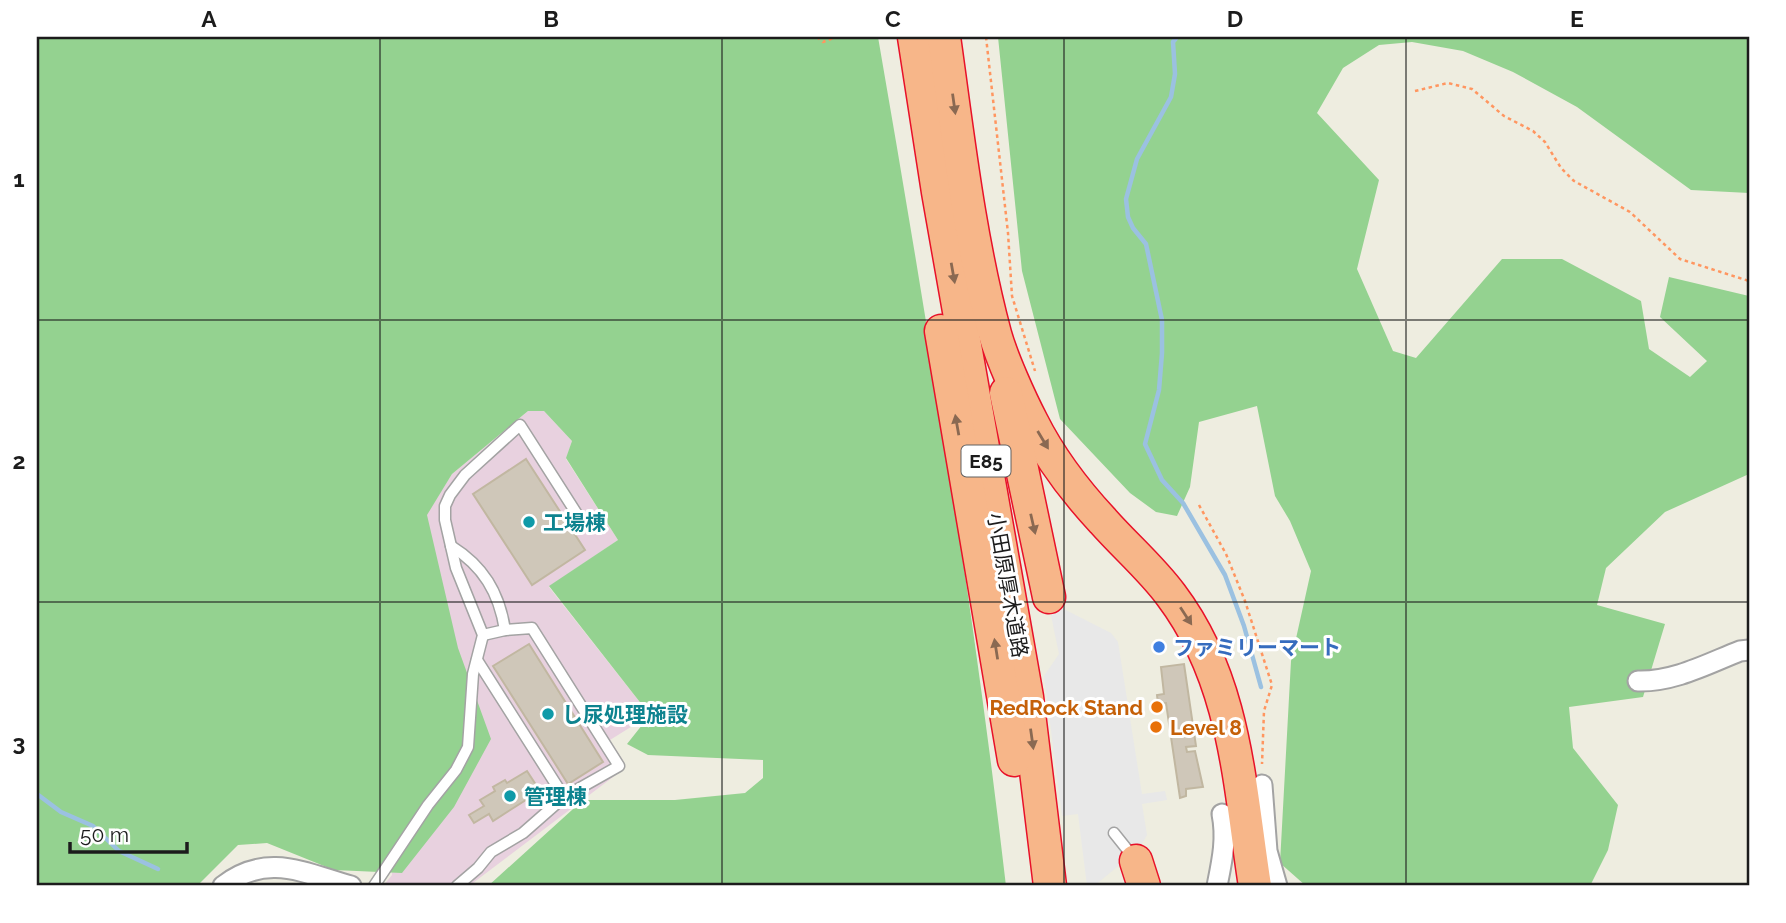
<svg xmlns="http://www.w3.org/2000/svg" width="1786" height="923" viewBox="0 0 1786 923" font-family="Raleway,'Noto Sans JP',sans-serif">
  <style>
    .industrial { fill: #e8d1df }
    .forest { fill: #94d290 }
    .parking { fill: #e8e8e8 }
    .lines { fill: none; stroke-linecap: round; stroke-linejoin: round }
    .stream { stroke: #9bc1e1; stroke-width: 4.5 }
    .building { fill: #cfc7b9; stroke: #c1b7a1; stroke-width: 2 }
    .service-casing { stroke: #a3a3a3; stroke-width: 13 }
    .minor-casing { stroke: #a3a3a3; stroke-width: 23 }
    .trunk-casing { stroke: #e81129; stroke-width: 35 }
    .path { stroke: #ff9660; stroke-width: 2.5; stroke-dasharray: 3.5 3.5; stroke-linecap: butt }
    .service { stroke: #fff; stroke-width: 10 }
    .minor { stroke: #fff; stroke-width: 19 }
    .trunk { stroke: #f7b689; stroke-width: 32 }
    .oneway { fill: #8a6952 }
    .grid { fill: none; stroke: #1c1c1c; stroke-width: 2; stroke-opacity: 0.55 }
    .culture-dot { fill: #0f9aa8; stroke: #fff; stroke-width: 2.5 }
    .shop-dot { fill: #3f7fe0; stroke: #fff; stroke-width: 2.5 }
    .food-dot { fill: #e8710a; stroke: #fff; stroke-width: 2.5 }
    .labels { text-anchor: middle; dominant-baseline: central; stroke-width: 6; stroke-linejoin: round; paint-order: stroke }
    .shield { fill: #fff; stroke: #606060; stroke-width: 2 }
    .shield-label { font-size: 19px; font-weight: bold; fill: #1c1c1c }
    .culture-label { font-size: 21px; font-weight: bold; fill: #0d838f; stroke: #fff; text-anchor: start }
    .street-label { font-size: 21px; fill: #1c1c1c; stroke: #fff }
    .shop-label { font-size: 21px; font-weight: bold; fill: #366cbe; stroke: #fff; text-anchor: start }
    .food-label { font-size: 21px; font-weight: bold; fill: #c56008; stroke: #fff; text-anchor: end }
    .neatline { fill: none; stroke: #1c1c1c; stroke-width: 2.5 }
    .grid-label { font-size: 23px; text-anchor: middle; font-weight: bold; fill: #1c1c1c }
  </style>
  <rect width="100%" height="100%" fill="#eeede0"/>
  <!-- industrial -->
  <polygon class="industrial" points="528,411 544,411 572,441 566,459 618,540 549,587 650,715 610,740 624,762 621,771 469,886 383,886 392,875 388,819 426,515 452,474"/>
  <!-- forest -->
  <g class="forest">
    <path d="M37,37h841c49,282 95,565 128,849h-518l95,-86h92l70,-7 18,-15v-18l-115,-5 -21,-11 23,-29 -101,-129 69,-46 -52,-82 6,-17 -28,-30h-16l-76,63 -25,41 31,133 33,91 -37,68 -52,66 -68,-3 -67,-27 -29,2 -41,41h-160z"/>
    <polygon points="998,37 1749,37 1749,193 1691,190 1577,107 1513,72 1463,51 1412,42 1379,45 1343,68 1317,113 1379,180 1357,269 1393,351 1416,358 1502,259 1562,259 1641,301 1649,349 1690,377 1707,361 1660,317 1669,277 1749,296 1749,474 1665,512 1606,568 1597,605 1665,624 1643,697 1569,707 1573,748 1618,805 1608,850 1590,886 1306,886 1280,863 1291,661 1311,571 1290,521 1275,496 1257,406 1199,422 1190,487 1177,516 1156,512 1130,493 1060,419 1022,271"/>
  </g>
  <!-- parking -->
  <polygon class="parking" points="1048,601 1111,633 1118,642 1142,794 1165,791 1167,800 1142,804 1147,835 1139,849 1094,886 1087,886 1078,814 1062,816 1044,676 1059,654"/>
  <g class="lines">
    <!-- stream -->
    <g class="stream">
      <polyline points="1177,37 1173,42 1175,74 1171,97 1137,159 1126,199 1128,217 1133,228 1146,244 1162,320 1162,353 1159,390 1145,444 1162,480 1183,503 1225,575 1244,626 1261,687"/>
      <polyline points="37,794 61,812 93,826 119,851 158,869"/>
    </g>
  </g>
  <!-- building -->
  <g class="building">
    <polygon points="526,459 585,550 532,585 473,494"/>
    <polygon points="529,644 603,762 568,784 493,666"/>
    <polygon points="1184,664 1196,746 1186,747 1187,752 1195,751 1203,787 1186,789 1186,796 1180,798 1166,703 1158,704 1157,695 1164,694 1161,667"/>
    <polygon points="527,771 540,791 493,821 489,814 474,823 469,815 484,806 480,800 495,791 493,787 505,780 507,783"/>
  </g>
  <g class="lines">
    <!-- service casing -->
    <g class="service-casing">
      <g id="service">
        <path d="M451,546c32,20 48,46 54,84l-22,5"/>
        <polyline points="477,660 564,797"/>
        <polyline points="1114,833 1134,858"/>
        <polyline points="374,886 428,805 456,770 468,747 473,674 483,635 456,568 445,520 445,506 450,495 465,475 520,425 582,522"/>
        <polyline points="457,886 478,868 491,852 523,833 564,797 619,766 532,628 505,630"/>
      </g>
    </g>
    <!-- minor casing -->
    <g class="minor-casing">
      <g id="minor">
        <path d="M1638,681c36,1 69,-17 102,-30l9,-1"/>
        <polyline points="1262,785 1267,851 1277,886"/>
        <path d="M223,886c44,-34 81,-13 128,0"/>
        <path d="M1217,886c5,-25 10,-47 5,-72"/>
      </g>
    </g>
    <!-- trunk casing -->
    <g class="trunk-casing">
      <g id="trunk">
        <polyline points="914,37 938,192 1027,697 1050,886"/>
        <path d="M944,37c14,99 25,200 51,297 7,25 25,65 37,88 18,36 44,70 71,99 22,25 48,47 68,74 65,86 68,189 84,291"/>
        <polyline points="941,331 1014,760"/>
        <polyline points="1006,393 1049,597"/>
        <polyline points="1136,861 1144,886"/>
      </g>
    </g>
    <!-- path -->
    <g class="path">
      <polyline points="817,37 823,42 836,37"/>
      <polyline points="986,37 1008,233 1012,296 1035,371"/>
      <polyline points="1415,91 1448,83 1472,89 1504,116 1533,131 1545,142 1561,168 1574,181 1630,212 1680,259 1749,281"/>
      <polyline points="1199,505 1226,554 1245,601 1272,685 1264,711 1262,764"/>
    </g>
    <!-- service -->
    <use href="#service" class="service"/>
    <!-- minor -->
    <use href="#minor" class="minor"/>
    <!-- trunk -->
    <use href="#trunk" class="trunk"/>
  </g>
  <!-- one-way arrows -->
  <defs><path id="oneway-solid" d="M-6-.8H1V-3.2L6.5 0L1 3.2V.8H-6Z" transform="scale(1.75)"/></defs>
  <g class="oneway">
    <use href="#oneway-solid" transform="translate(954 104) rotate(82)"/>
    <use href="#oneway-solid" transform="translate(953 273) rotate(80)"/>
    <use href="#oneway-solid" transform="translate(957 425) rotate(-100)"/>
    <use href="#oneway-solid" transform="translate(1043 440) rotate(59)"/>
    <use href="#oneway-solid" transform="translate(1033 524) rotate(77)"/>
    <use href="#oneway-solid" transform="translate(1186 616) rotate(57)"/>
    <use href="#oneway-solid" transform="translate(996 649) rotate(-99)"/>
    <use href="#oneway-solid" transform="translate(1032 739) rotate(82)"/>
  </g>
  <!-- grid -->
  <path class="grid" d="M380,37v849M722,37v849M1064,37v849M1406,37v849M37,320h1712M37,602h1712"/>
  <!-- markers -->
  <g class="culture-dot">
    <circle cx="529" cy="522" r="7"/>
    <circle cx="548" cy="714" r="7"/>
    <circle cx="510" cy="796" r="7"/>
  </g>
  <circle class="shop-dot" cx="1159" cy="647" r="7"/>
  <g class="food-dot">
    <circle cx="1157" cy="707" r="7"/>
    <circle cx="1156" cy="727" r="7"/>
  </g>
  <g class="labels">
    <!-- shield labels -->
    <rect class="shield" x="961.5" y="445.5" width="49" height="31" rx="5"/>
    <g class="shield-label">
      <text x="986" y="461">E85</text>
    </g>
    <!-- culture labels -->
    <g class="culture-label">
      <text x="543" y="522">工場棟</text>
      <text x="562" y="714">し尿処理施設</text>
      <text x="524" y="796">管理棟</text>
    </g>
    <!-- street labels -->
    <g class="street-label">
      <text transform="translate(1008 585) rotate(80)">小田原厚木道路</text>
    </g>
    <!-- shop labels -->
    <g class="shop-label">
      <text x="1173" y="647">ファミリーマート</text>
    </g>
    <!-- food labels -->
    <g class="food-label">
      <text x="1143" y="707">RedRock Stand</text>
      <text x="1170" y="727" text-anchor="start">Level 8</text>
    </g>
  </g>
  <!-- border -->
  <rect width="1786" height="923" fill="none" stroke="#ffffff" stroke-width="77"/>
  <!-- scale -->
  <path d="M70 842v10h117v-10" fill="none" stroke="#1c1c1c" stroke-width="3.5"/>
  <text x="80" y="842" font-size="21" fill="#1c1c1c" stroke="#ffffff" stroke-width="5" paint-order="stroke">50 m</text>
  <rect x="38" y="38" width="1710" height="846" class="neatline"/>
  <g class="grid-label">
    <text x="209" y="27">A</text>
    <text x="551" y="27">B</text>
    <text x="893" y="27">C</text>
    <text x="1235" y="27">D</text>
    <text x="1577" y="27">E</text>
    <text x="19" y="187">1</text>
    <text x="19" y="469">2</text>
    <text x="19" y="751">3</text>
  </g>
</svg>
